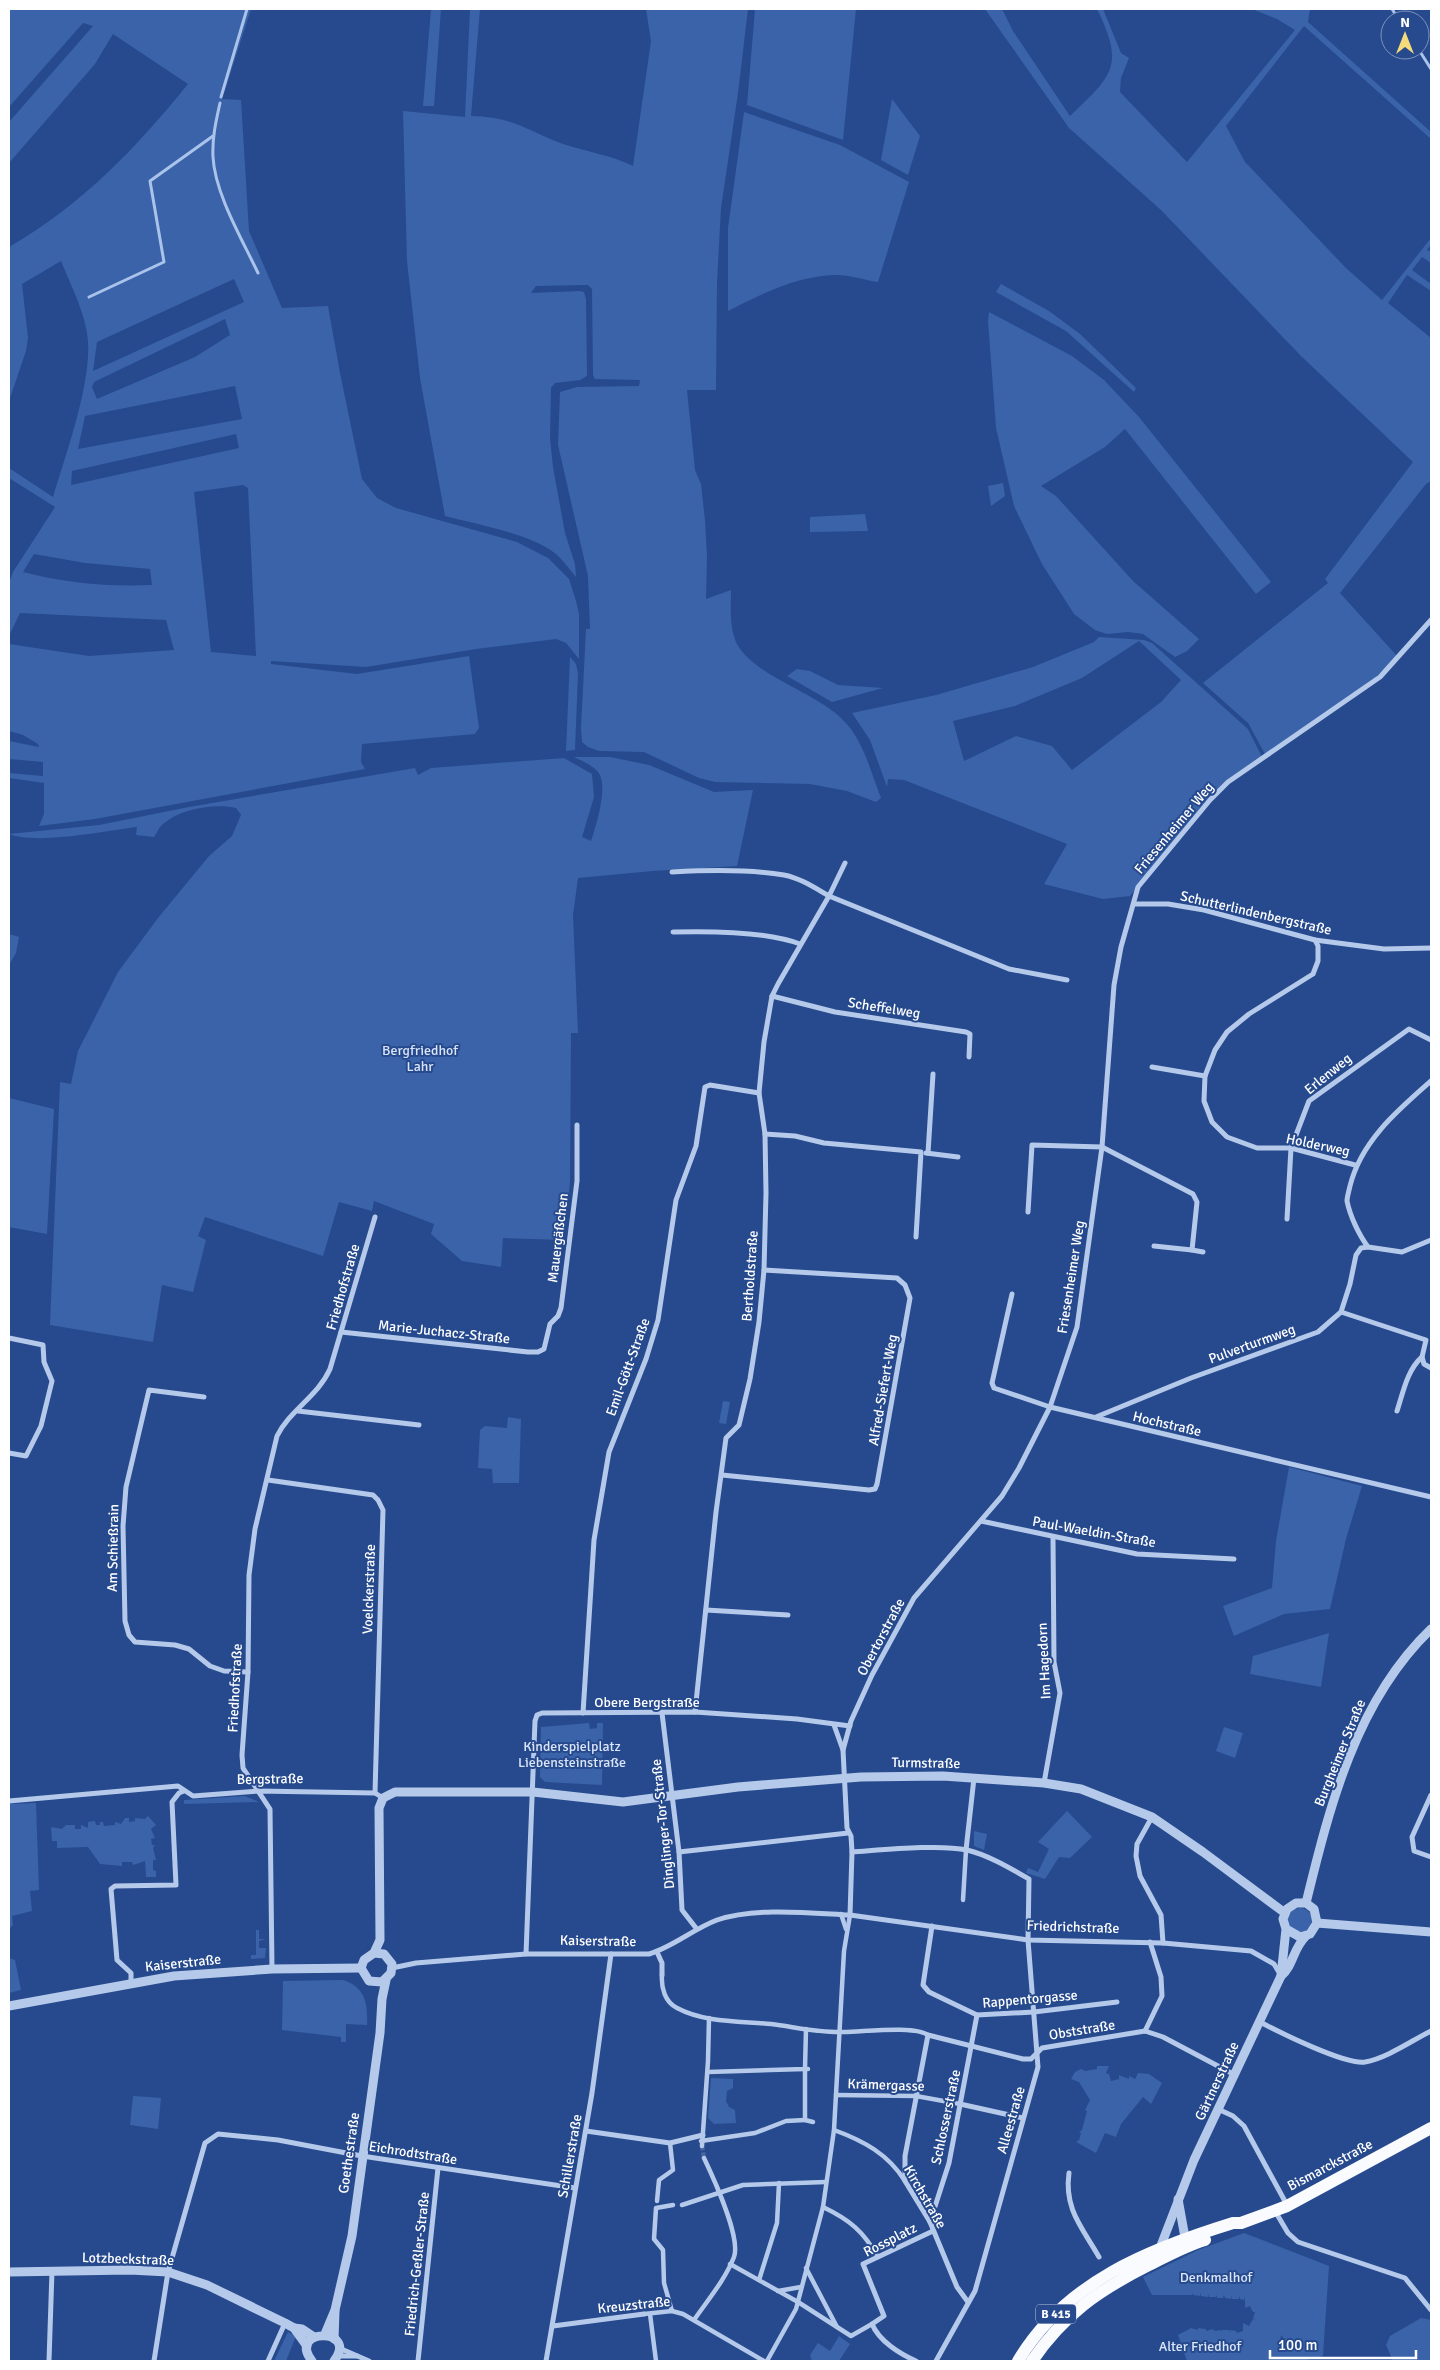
<svg xmlns="http://www.w3.org/2000/svg" width="1440" height="2370" viewBox="0 0 1440 2370" font-family="Signika,sans-serif">
  <style>
    .green { fill: #3a63a9; fill-rule: evenodd }
    .lines { fill: none; stroke-linecap: round; stroke-linejoin: round }
    .stream { stroke: #aac3eb; stroke-width: 3 }
    .pedestrian-tunnel { stroke: #47659e; stroke-width: 4.5; stroke-dasharray: 4.5 2; stroke-linecap: butt }
    .pedestrian { stroke: #b5c9ea; stroke-width: 4.5 }
    .minor { stroke: #b5c9ea; stroke-width: 5 }
    .tertiary { stroke: #b5c9ea; stroke-width: 9 }
    .primary { stroke: #f9fbff; stroke-width: 12 }
    .labels { text-anchor: middle; dominant-baseline: central; stroke-width: 4; stroke-linejoin: round; paint-order: stroke }
    .shield { fill: #264a8d; stroke: #bec9dd; stroke-width: 1 }
    .shield-label { font-size: 12px; font-weight: bold; fill: #fff }
    .street-label { font-size: 14px; fill: #fff; stroke: #264a8d }
    .park-label { font-size: 14px; fill: #dae5f8; stroke: #264a8d }
  </style>
  <rect width="100%" height="100%" fill="#264a8d"/>
  <!-- green -->
  <g class="green">
    <path d="M9,9h242l-29,90 19,1 8,131 33,77 46,-2 12,67 22,106 15,19 19,10 121,34 31,16 21,21 7,22 3,13v45l-13,-16 -10,-4 -80,10 -110,18 -95,-6v3l86,10 112,-18 10,72 -4,6 -113,10 -1,18 4,7 -270,50 -56,7 5,-12v-31l-35,-5v-5l34,3v-14l-34,-3v-18l30,6 -1,-3 -15,-9 -14,-4v-87l80,12 85,-6 -8,-30 -146,-7 -11,23v-53l4,-11 42,-65 -46,-29v-10l44,29c13,-43 38,-112 35,-156 -2,-27 -17,-55 -27,-80l-39,23 6,54 -2,13 -17,50v-154c73,-42 127,-99 179,-163l-75,-50 -18,30 -86,99v-41l84,-96 -10,-3 -74,84zM234,279l10,23 -151,69 4,-29zM225,319l5,16 -35,22 -98,42 -5,-12 2,-5zM235,386l7,33 -164,30 7,-33zM236,434l3,14 -168,37 1,-14zM243,485l5,3 8,168 -45,-4 -17,-160zM34,554l51,9 65,6 2,16c-43,2 -87,-2 -129,-13z"/>
    <polygon points="431,9 441,9 434,106 423,106"/>
    <path d="M470,9h10l-9,107c43,1 55,14 92,28 24,8 48,11 70,22l18,-125 -5,-32h102l-10,84 -17,115 -4,75 -1,107h-29l8,80 6,14 4,36 2,37 -1,42 25,-9c0,17 -2,38 6,54 18,33 82,49 108,78 19,20 26,51 36,76l-5,4 -29,-11 -37,-7 -95,-2 -16,-4 -55,-26 -45,-1 -11,-4 -6,-5 -1,-14 5,-99h4l-2,-53 -30,-131 2,-53 17,-5 62,-1 1,-6 -45,-1 -2,-4 -1,-86 -4,-4 -52,1 -5,7 49,-2 4,1 2,7 1,77 -7,4 -25,3 -4,5 -1,50 3,29 12,66 10,31 1,13c-6,-7 -13,-17 -20,-23 -24,-20 -81,-30 -111,-38l-25,-138 -13,-117 -4,-150 62,6z"/>
    <polygon points="755,9 856,9 843,140 747,105"/>
    <path d="M985,9h17l11,22 57,85c43,-41 55,-50 27,-107h6l18,44 8,5 -8,20 -1,14 67,70 108,-132 -18,-11 -25,-10h58l-2,13 123,110v7l-127,-113 -78,100 19,36 101,106 36,32 49,-62v6l-4,6 4,2v11l-9,-6 -10,13 19,14v7l-24,-16 -19,28 43,35v143l-5,3 -86,109 57,63 -27,27 -104,73 -18,-33 -45,-40 125,-100 -3,-4 88,-117 -112,-106 -140,-146 -92,-82z"/>
    <polygon points="892,99 920,136 908,175 881,160"/>
    <path d="M744,112l96,33 69,37 -31,100c-14,-2 -31,-8 -45,-7 -38,2 -72,19 -105,36v-83z"/>
    <polygon points="1001,284 1049,311 1080,334 1136,388 1134,392 1066,331 996,292"/>
    <polygon points="989,312 1072,356 1104,380 1139,417 1271,582 1256,594 1125,429 1105,447 1041,486 1056,496 1133,581 1199,639 1187,651 1175,657 1143,634 1128,632 1107,634 1095,630 1074,614 1042,564 1014,506 996,428 988,321"/>
    <polygon points="1003,483 1005,496 991,506 988,486"/>
    <polygon points="865,514 868,531 810,532 810,517"/>
    <path d="M1099,637l45,3 8,3 96,86 15,30 -51,35 -82,102 -27,3 -59,-15 23,-40 -163,-64 -16,-1 -1,8 -17,-47 -18,-27 84,-18 97,-28 61,-25zM1139,641l42,39 -20,22 -89,68 -20,-24 -36,-10 -52,25 -11,-40 62,-15 67,-28z"/>
    <polygon points="570,657 576,664 578,673 575,750 566,751"/>
    <polygon points="797,669 810,671 838,685 883,688 832,702 787,676"/>
    <path d="M574,757h36l39,8 65,27 39,-2 -16,76 -84,5 -75,7 -5,37 5,118h-7l-1,149 -6,58 -61,-2 -2,29 -39,-6 -31,-27 3,-10 -60,-23 -2,10 -33,-9 -16,54 -118,-39 -7,19 8,4 -13,52 -31,-7 -9,57 -103,-17 10,-243 11,2 7,-33 40,-79 40,-54 51,-62 23,-20 9,-21 -5,-7c-22,-5 -56,1 -73,16 -4,3 -6,9 -9,13l-18,-2 1,-8c-32,4 -101,18 -128,7l90,-9 90,-18 226,-39 3,7 13,-7 133,-10 28,16 2,23 -12,40 9,4c5,-15 18,-56 7,-69 -6,-7 -16,-11 -24,-15z"/>
    <polygon points="9,934 19,937 16,953 9,965"/>
    <polygon points="9,1098 54,1109 47,1234 9,1227"/>
    <polygon points="723,1401 730,1402 726,1424 719,1423"/>
    <polygon points="508,1417 521,1419 519,1483 493,1483 492,1469 478,1468 480,1430 485,1426 507,1428"/>
    <polygon points="1289,1467 1362,1486 1346,1539 1330,1609 1284,1614 1234,1636 1223,1606 1272,1588 1276,1541"/>
    <polygon points="1329,1633 1321,1687 1250,1674 1253,1656"/>
    <polygon points="589,1723 590,1729 597,1728 597,1723 603,1723 602,1785 545,1782 540,1777 541,1727"/>
    <polygon points="1224,1727 1243,1733 1235,1758 1216,1751"/>
    <polygon points="245,1796 259,1802 184,1804 184,1800"/>
    <polygon points="36,1803 39,1890 30,1891 32,1911 12,1916 13,1925 9,1929 9,1804"/>
    <polygon points="1067,1811 1092,1837 1070,1858 1059,1857 1045,1879 1026,1873 1028,1868 1038,1872 1049,1849 1038,1842"/>
    <polygon points="148,1816 156,1825 151,1829 155,1838 151,1839 152,1845 155,1845 153,1848 156,1860 153,1860 153,1870 156,1871 156,1877 146,1877 145,1861 133,1865 132,1862 122,1862 122,1866 100,1864 88,1847 57,1848 57,1841 52,1841 51,1827 62,1829 66,1825 75,1825 75,1829 81,1829 81,1825 88,1828 88,1822 95,1821 96,1825 100,1825 100,1822 103,1822 104,1826 115,1825 115,1822 121,1824 125,1818 129,1818 129,1822 135,1821 135,1818 145,1819"/>
    <polygon points="974,1831 987,1834 984,1850 974,1846"/>
    <circle cx="1300" cy="1920" r="12"/>
    <polygon points="256,1930 259,1930 259,1939 266,1939 259,1941 259,1948 266,1948 265,1958 251,1959 251,1955 256,1955"/>
    <polygon points="9,1958 15,1960 21,1990 9,1993"/>
    <path d="M343,1980c22,7 25,23 24,45l-21,-1v18h-5v-5l-59,-7 1,-49z"/>
    <polygon points="1097,2066 1109,2066 1106,2073 1109,2074 1111,2081 1119,2079 1119,2075 1129,2079 1129,2076 1135,2079 1138,2073 1149,2074 1162,2083 1151,2104 1143,2097 1121,2124 1116,2137 1105,2133 1096,2153 1076,2142 1079,2140 1081,2133 1079,2132 1082,2130 1087,2111 1085,2110 1090,2100 1079,2082 1071,2079 1075,2072 1081,2069 1085,2071 1097,2069"/>
    <polygon points="711,2078 733,2079 733,2088 727,2091 726,2101 729,2107 735,2110 736,2123 714,2124 708,2118"/>
    <polygon points="133,2096 161,2098 158,2129 130,2125"/>
    <polygon points="1244,2233 1329,2266 1323,2356 1302,2361 1187,2361 1178,2335 1191,2328 1198,2330 1198,2328 1206,2329 1206,2331 1213,2329 1214,2331 1221,2330 1222,2332 1222,2330 1229,2330 1230,2332 1230,2330 1236,2331 1237,2333 1243,2331 1243,2323 1249,2326 1253,2319 1255,2320 1253,2318 1255,2312 1253,2312 1250,2306 1245,2308 1245,2297 1244,2300 1240,2299 1240,2296 1239,2299 1232,2299 1231,2296 1231,2299 1225,2298 1224,2295 1223,2298 1217,2298 1217,2295 1216,2297 1209,2297 1209,2294 1208,2297 1201,2296 1200,2293 1200,2296 1193,2295 1193,2293 1192,2295 1152,2295 1143,2277 1198,2250"/>
    <polygon points="1421,2318 1431,2320 1431,2361 1393,2361 1386,2345 1390,2336"/>
    <polygon points="288,2332 296,2336 286,2361 274,2361"/>
    <polygon points="839,2336 850,2344 839,2361 812,2361 810,2355 818,2343 830,2351"/>
  </g>
  <g class="lines">
    <!-- stream -->
    <g class="stream">
      <polyline points="1392,9 1399,20"/>
      <polyline points="1419,50 1431,69"/>
      <polyline points="221,97 247,9"/>
      <path d="M220,103c-4,18 -8,35 -7,54 2,37 29,82 45,116"/>
      <polyline points="89,297 164,262 150,181 213,136"/>
    </g>
    <!-- pedestrian-tunnel -->
    <polyline class="pedestrian-tunnel" points="702,2146 704,2158"/>
    <!-- pedestrian -->
    <g class="pedestrian">
      <polyline points="963,1900 966,1850"/>
      <polyline points="841,1914 846,1929"/>
      <path d="M662,1975c-1,13 3,27 15,33 28,15 64,13 94,16 24,3 49,9 73,8 19,0 70,-7 84,3"/>
      <polyline points="808,2069 805,2069 805,2120 813,2122"/>
      <polyline points="708,2072 805,2069 806,2029"/>
      <polyline points="836,2095 916,2096 960,2104"/>
      <path d="M834,2130c30,11 54,24 71,51"/>
      <polyline points="701,2141 755,2133 786,2121 805,2120"/>
      <polyline points="702,2146 708,2061 709,2018"/>
      <polyline points="657,2201 659,2180 673,2170 670,2143"/>
      <polyline points="682,2205 743,2185 826,2182"/>
      <path d="M823,2207c27,13 40,24 55,50"/>
      <polyline points="730,2264 798,2302 851,2336 872,2324"/>
      <polyline points="806,2268 837,2327"/>
      <polyline points="759,2280 777,2223 779,2183"/>
      <polyline points="778,2291 801,2287"/>
      <polyline points="672,2311 664,2283 663,2250 654,2239 656,2208 673,2205"/>
      <polyline points="644,2314 672,2311 683,2314 764,2361"/>
      <polyline points="650,2314 656,2361"/>
      <path d="M694,2320c13,-19 31,-40 40,-63 7,-19 -21,-80 -30,-99"/>
      <polyline points="767,2361 796,2309 823,2207 834,2130 844,1951 850,1915"/>
    </g>
    <!-- minor -->
    <g class="minor">
      <path d="M672,872c35,-2 77,-3 112,3 16,3 31,13 45,21l16,-33"/>
      <polyline points="1134,904 1168,904 1204,910 1315,940 1384,949 1431,948"/>
      <path d="M673,932c37,-1 92,-1 127,12"/>
      <polyline points="1315,940 1318,946 1318,961 1313,974 1249,1014 1227,1032 1215,1050 1205,1076 1204,1101 1212,1122 1227,1137 1257,1148 1291,1148 1355,1165"/>
      <polyline points="772,996 835,1012 966,1032 970,1034 969,1057"/>
      <polyline points="1152,1067 1205,1076"/>
      <path d="M1431,1081c-33,29 -70,60 -81,105 -1,5 -3,11 -3,15 3,15 12,34 21,46l34,5 29,-12"/>
      <polyline points="765,1134 795,1136 824,1143 921,1152 916,1237"/>
      <polyline points="926,1153 958,1157"/>
      <polyline points="928,1153 933,1074"/>
      <polyline points="1028,1212 1032,1145 1102,1147 1193,1194 1197,1202 1192,1250 1154,1246"/>
      <polyline points="1287,1219 1291,1148 1309,1101 1409,1029 1431,1040"/>
      <polyline points="1192,1250 1203,1252"/>
      <polyline points="1012,1294 992,1383 994,1388 1050,1407 1431,1497"/>
      <polyline points="1341,1312 1426,1340 1422,1357 1424,1364 1431,1368"/>
      <polyline points="341,1332 528,1352 538,1352 544,1349 550,1324 558,1316 561,1308 577,1181 577,1125"/>
      <polyline points="9,1338 43,1345 44,1362 52,1381 41,1426 26,1456 9,1453"/>
      <polyline points="204,1397 149,1390 126,1487 123,1526 125,1621 129,1635 135,1642 175,1645 189,1649 210,1666 224,1671 248,1672"/>
      <polyline points="298,1411 419,1425"/>
      <path d="M1397,1411c6,-18 10,-41 25,-54"/>
      <polyline points="1096,1417 1191,1378 1318,1332 1341,1312 1350,1284 1356,1255 1361,1248 1368,1247"/>
      <polyline points="722,1475 869,1490 875,1489 877,1484 910,1298 905,1285 897,1278 764,1270"/>
      <polyline points="268,1480 373,1495 378,1500 383,1510 375,1793"/>
      <polyline points="981,1521 1137,1554 1234,1559"/>
      <polyline points="706,1610 788,1615"/>
      <polyline points="695,1712 716,1512 726,1438 739,1425 750,1379 759,1322 764,1270 766,1193 765,1134 759,1093 764,1042 772,996 778,984 829,896 1009,969 1067,980"/>
      <polyline points="583,1713 594,1540 609,1452 646,1359 658,1320 676,1200 696,1146 705,1087 710,1085 759,1093"/>
      <polyline points="662,1713 679,1852 682,1910 696,1928"/>
      <polyline points="834,1725 843,1750"/>
      <polyline points="1044,1783 1060,1693 1054,1662 1053,1537"/>
      <polyline points="1431,1795 1412,1837 1414,1851 1431,1857"/>
      <polyline points="9,1801 178,1786 193,1796 258,1791 375,1793 383,1798"/>
      <polyline points="1152,1817 1137,1844 1136,1856 1140,1876 1161,1915 1163,1943"/>
      <polyline points="966,1850 974,1778"/>
      <polyline points="679,1852 848,1833"/>
      <path d="M852,1852c30,-2 87,-8 115,-2 21,5 43,18 62,29l-1,61 10,127 -63,224 -39,70"/>
      <polyline points="850,1915 852,1852 851,1836 847,1828 843,1750 851,1721 872,1675 914,1598 1002,1496 1019,1468 1050,1407 1077,1327 1102,1147 1114,985 1121,947 1138,887 1210,800 1228,782 1380,677 1431,620"/>
      <polyline points="932,1926 923,1985 929,1992 977,2015 1034,2012 1117,2002"/>
      <polyline points="657,1952 662,1963 662,1975"/>
      <polyline points="526,1954 535,1721 537,1715 542,1713 695,1712 797,1719 850,1726"/>
      <path d="M392,1968l24,-5 110,-9h123c24,-7 44,-25 68,-34 39,-13 93,-7 133,-5l178,25 135,3 88,8 23,13 6,10"/>
      <path d="M272,1969l-2,-160 -27,-41 -1,-13 6,-83 1,-97 6,-46 22,-93c13,-26 41,-40 53,-67l45,-152"/>
      <polyline points="131,1982 131,1973 117,1960 111,1889 115,1886 176,1885 172,1802 179,1793 184,1791"/>
      <path d="M1260,2022c19,10 85,43 105,40 22,-4 46,-21 66,-31"/>
      <polyline points="1145,2031 1162,1996 1161,1977 1150,1942"/>
      <polyline points="960,2104 1023,2118"/>
      <polyline points="1220,2110 1233,2116 1244,2126 1287,2205"/>
      <polyline points="586,2131 670,2143 703,2135"/>
      <path d="M1069,2173c-5,36 13,54 30,84"/>
      <polyline points="1275,2211 1288,2233 1298,2242 1405,2278 1431,2310"/>
      <polyline points="930,2222 949,2163 977,2015"/>
      <polyline points="968,2302 957,2287 930,2222 905,2181 905,2156 928,2035 1023,2059 1031,2059 1042,2048 1145,2031 1163,2037 1235,2075"/>
      <polyline points="553,2326 644,2314"/>
      <polyline points="339,2348 369,2361"/>
      <polyline points="337,2356 357,2356"/>
      <polyline points="49,2361 52,2271"/>
      <polyline points="154,2361 168,2272 205,2143 218,2134 278,2140 362,2156 575,2188"/>
      <polyline points="268,2361 285,2323"/>
      <polyline points="418,2361 438,2168"/>
      <polyline points="546,2361 592,2093 611,1954"/>
      <path d="M916,2361c-16,-7 -37,-20 -44,-37l12,-8 -21,-52 70,-33"/>
    </g>
    <!-- tertiary -->
    <g class="tertiary">
      <path d="M1306,1903c24,-98 50,-202 125,-274"/>
      <polyline points="1317,1923 1431,1932"/>
      <polyline points="374,1953 384,1954 392,1964 391,1973 382,1982 369,1981 361,1968 364,1960 374,1953 380,1940 379,1808 383,1798 395,1792 533,1792 623,1802 738,1787 861,1777 943,1776 1044,1783 1081,1789 1152,1817 1203,1852 1285,1913"/>
      <path d="M1281,1976c13,-11 12,-28 25,-40"/>
      <polyline points="9,2006 174,1976 272,1969 361,1968"/>
      <polyline points="1178,2199 1186,2243"/>
      <polyline points="1160,2248 1194,2160 1281,1976 1286,1929 1283,1919 1287,1909 1296,1903 1306,1903 1314,1909 1317,1923 1310,1934 1300,1937 1286,1929"/>
      <polyline points="9,2272 130,2270 168,2272 207,2285 285,2323 294,2328 307,2346"/>
      <polyline points="294,2328 302,2329 314,2337"/>
      <polyline points="325,2334 335,2310 352,2236 380,2033 382,1999 386,1980"/>
      <polyline points="334,2339 335,2311"/>
      <path d="M312,2361c-26,-33 48,-34 22,0"/>
    </g>
    <!-- primary -->
    <g class="primary">
      <path d="M1018,2361c47,-79 131,-112 215,-138h8l46,-17 144,-78"/>
      <path d="M1032,2361c32,-47 67,-71 117,-96 18,-9 36,-19 56,-25"/>
    </g>
  </g>
  <g class="labels">
    <!-- shield labels -->
    <rect class="shield" x="1036" y="2304.5" width="40" height="19" rx="4"/>
    <g class="shield-label">
      <text x="1056" y="2314">B 415</text>
    </g>
    <!-- street labels -->
    <g class="street-label">
      <text transform="translate(1174 828) rotate(-50)">Friesenheimer Weg</text>
      <text transform="translate(1256 913) rotate(13)">Schutterlindenbergstraße</text>
      <text transform="translate(884 1008) rotate(9)">Scheffelweg</text>
      <text transform="translate(1328 1074) rotate(-39)">Erlenweg</text>
      <text transform="translate(1318 1145) rotate(12)">Holderweg</text>
      <text transform="translate(558 1238) rotate(-83)">Mauergäßchen</text>
      <text transform="translate(750 1276) rotate(-86)">Bertholdstraße</text>
      <text transform="translate(1071 1277) rotate(-81)">Friesenheimer Weg</text>
      <text transform="translate(343 1287) rotate(-74)">Friedhofstraße</text>
      <text transform="translate(444 1332) rotate(6)">Marie-Juchacz-Straße</text>
      <text transform="translate(1252 1344) rotate(-20)">Pulverturmweg</text>
      <text transform="translate(628 1367) rotate(-70)">Emil-Gött-Straße</text>
      <text transform="translate(883 1390) rotate(-80)">Alfred-Siefert-Weg</text>
      <text transform="translate(1167 1424) rotate(13)">Hochstraße</text>
      <text transform="translate(1094 1532) rotate(10)">Paul-Waeldin-Straße</text>
      <text transform="translate(113 1548) rotate(-89)">Am Schießrain</text>
      <text transform="translate(369 1589) rotate(-88)">Voelckerstraße</text>
      <text transform="translate(881 1637) rotate(-62)">Obertorstraße</text>
      <text transform="translate(1044 1661) rotate(-93)">Im Hagedorn</text>
      <text transform="translate(235 1688) rotate(-87)">Friedhofstraße</text>
      <text x="647" y="1702">Obere Bergstraße</text>
      <text transform="translate(1340 1753) rotate(-68)">Burgheimer Straße</text>
      <text transform="translate(926 1763) rotate(1)">Turmstraße</text>
      <text transform="translate(270 1779) rotate(-1)">Bergstraße</text>
      <text transform="translate(663 1824) rotate(-96)">Dinglinger-Tor-Straße</text>
      <text transform="translate(1073 1927) rotate(2)">Friedrichstraße</text>
      <text transform="translate(598 1941) rotate(1)">Kaiserstraße</text>
      <text transform="translate(183 1963) rotate(-6)">Kaiserstraße</text>
      <text transform="translate(1030 1999) rotate(-5)">Rappentorgasse</text>
      <text transform="translate(1082 2030) rotate(-9)">Obststraße</text>
      <text transform="translate(1217 2081) rotate(-65)">Gärtnerstraße</text>
      <text transform="translate(886 2085) rotate(2)">Krämergasse</text>
      <text transform="translate(946 2117) rotate(-78)">Schlosserstraße</text>
      <text transform="translate(1011 2120) rotate(-74)">Alleestraße</text>
      <text transform="translate(349 2153) rotate(-82)">Goethestraße</text>
      <text transform="translate(413 2153) rotate(9)">Eichrodtstraße</text>
      <text transform="translate(570 2156) rotate(-80)">Schillerstraße</text>
      <text transform="translate(1330 2165) rotate(-28)">Bismarckstraße</text>
      <text transform="translate(925 2197) rotate(60)">Kirchstraße</text>
      <text transform="translate(890 2240) rotate(-27)">Rossplatz</text>
      <text transform="translate(128 2259) rotate(2)">Lotzbeckstraße</text>
      <text transform="translate(417 2264) rotate(-84)">Friedrich-Geßler-Straße</text>
      <text transform="translate(634 2305) rotate(-6)">Kreuzstraße</text>
    </g>
    <!-- park labels -->
    <g class="park-label">
      <text x="420" y="1050">Bergfriedhof<tspan x="420" dy="16">Lahr</tspan></text>
      <text x="572" y="1746">Kinderspielplatz<tspan x="572" dy="16">Liebensteinstraße</tspan></text>
      <text x="1216" y="2277">Denkmalhof</text>
      <text x="1200" y="2346">Alter Friedhof</text>
    </g>
  </g>
  <!-- border -->
  <rect width="1440" height="2370" fill="none" stroke="#ffffff" stroke-width="20"/>
  <!-- north arrow -->
  <g transform="translate(1405 35)"><circle r="24" fill="#264a8d" stroke="#7d92bb"/>
  <path d="M0-4L9 19L0 12L-9 19Z" fill="#f4da7a"/>
  <text y="-8" font-size="14" font-weight="bold" text-anchor="middle" fill="#ffffff">N</text>
  </g>
  <!-- scale -->
  <path d="M1270 2350v8h146v-8" fill="none" stroke="#ffffff" stroke-width="2.5"/>
  <text x="1278" y="2350" font-size="15" fill="#ffffff" stroke="#264a8d" stroke-width="4" paint-order="stroke">100 m</text>
</svg>
